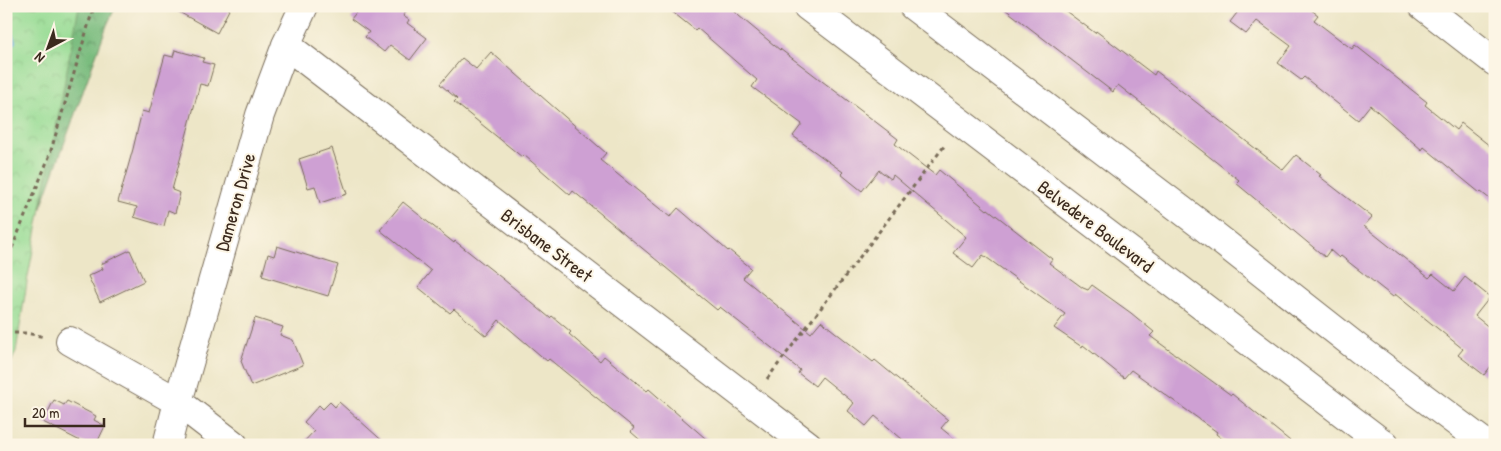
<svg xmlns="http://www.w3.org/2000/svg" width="1501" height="451" viewBox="0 0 1501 451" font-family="'Patrick Hand',sans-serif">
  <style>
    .forest { fill: url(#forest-crowns); stroke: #5a734e }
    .park { fill: url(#park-crowns); stroke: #698359 }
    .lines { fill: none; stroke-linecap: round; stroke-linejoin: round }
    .stream { stroke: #70abe1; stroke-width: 8 }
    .building { fill: #cea0d3 }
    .minor-casing { stroke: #796c59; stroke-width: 30 }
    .path { stroke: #796c59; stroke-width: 3; stroke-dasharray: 4 4; stroke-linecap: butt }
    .minor { stroke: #fff; stroke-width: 28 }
    .labels { text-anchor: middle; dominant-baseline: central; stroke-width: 4; stroke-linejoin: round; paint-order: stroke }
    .street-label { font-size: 19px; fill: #3b2a1e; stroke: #fcf5e5 }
  </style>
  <defs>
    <pattern id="forest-crowns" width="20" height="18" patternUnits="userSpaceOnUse" patternTransform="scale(1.25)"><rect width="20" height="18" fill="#79bc7e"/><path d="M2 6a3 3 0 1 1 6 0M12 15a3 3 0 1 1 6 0" fill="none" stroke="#649967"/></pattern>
    <pattern id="park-crowns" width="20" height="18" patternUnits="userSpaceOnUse" patternTransform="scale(1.25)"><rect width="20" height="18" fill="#97dc94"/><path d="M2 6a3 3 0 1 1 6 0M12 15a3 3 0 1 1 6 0" fill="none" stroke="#83bd7f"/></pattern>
  </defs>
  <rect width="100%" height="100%" fill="#fcf5e5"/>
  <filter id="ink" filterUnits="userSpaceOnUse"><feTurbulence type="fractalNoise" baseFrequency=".02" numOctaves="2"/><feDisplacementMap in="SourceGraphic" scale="10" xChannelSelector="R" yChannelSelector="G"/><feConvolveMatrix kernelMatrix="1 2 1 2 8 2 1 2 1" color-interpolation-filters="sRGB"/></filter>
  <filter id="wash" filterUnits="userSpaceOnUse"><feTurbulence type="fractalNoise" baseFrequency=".0096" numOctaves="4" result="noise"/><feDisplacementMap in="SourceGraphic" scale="20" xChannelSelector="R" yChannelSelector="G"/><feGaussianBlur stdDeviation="1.12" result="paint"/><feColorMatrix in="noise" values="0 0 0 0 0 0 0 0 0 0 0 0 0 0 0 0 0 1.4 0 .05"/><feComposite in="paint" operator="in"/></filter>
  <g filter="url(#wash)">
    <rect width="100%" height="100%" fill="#ede6c7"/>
    <!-- forest -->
    <polygon class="forest" points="6,6 116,6 107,25 6,305"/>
    <!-- park -->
    <polygon class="park" points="6,6 79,6 27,282 16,351 6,375"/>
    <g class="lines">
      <!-- stream -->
      <polyline class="stream" points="6,28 12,41 6,42"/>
    </g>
    <g id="blocks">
      <!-- building -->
      <g class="building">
        <polygon points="168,6 231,6 217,33"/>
        <polygon points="361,6 410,6 403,16 409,20 407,23 427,38 410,60 390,45 384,52 365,37 369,32 351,19"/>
        <polygon points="665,6 727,6 780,50 780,49 898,139 895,144 935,175 939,170 987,210 988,209 1052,259 1049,263 1083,288 1088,290 1092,285 1131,313 1154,332 1150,336 1231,395 1232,394 1295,445 1230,445 1216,434 1217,432 1131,370 1124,378 1083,345 1082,347 1054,328 1065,314 983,255 973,268 953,253 966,237 893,175 891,179 879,170 862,191 841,174 843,172 793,136 802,124 752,87 757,80 697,28 695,30"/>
        <polygon points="1001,6 1059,6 1095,33 1096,31 1154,75 1156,71 1283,170 1296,155 1321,175 1319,176 1372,217 1364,226 1429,278 1433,274 1454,291 1465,277 1490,297 1475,316 1495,332 1495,361 1484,375 1458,355 1463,349 1395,294 1393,297 1341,256 1339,258 1330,250 1325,257 1236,183 1239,180 1118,85 1113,92"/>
        <polygon points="1237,6 1306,6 1318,15 1314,20 1352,49 1355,45 1427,102 1425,105 1456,130 1461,123 1495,150 1495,203 1481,192 1480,193 1424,147 1422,150 1370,105 1358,120 1304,77 1301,80 1278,63 1291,46 1257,21 1246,34 1230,22 1240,9"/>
        <polygon points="175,50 204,58 202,62 214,65 208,86 200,84 172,190 180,193 175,213 168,210 164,226 134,217 137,207 118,202 133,149 142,111 149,113 165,55 173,57"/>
        <polygon points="491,52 606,153 600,160 670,217 678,208 728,251 729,250 751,268 743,278 811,333 821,321 873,362 875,360 948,420 941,428 962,445 909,445 875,416 866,426 848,411 854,403 822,377 815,386 798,373 800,370 720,307 717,310 573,191 570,195 524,155 522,157 454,102 457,99 440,84 462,58 476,69"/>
        <polygon points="332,148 347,194 320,203 315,186 308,188 299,159"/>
        <polygon points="403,202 454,243 455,241 503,279 550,318 552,316 571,332 569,334 600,361 604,356 647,391 649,389 713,445 646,445 631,432 634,428 549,359 547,361 499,320 486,336 454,309 450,313 418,287 431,271 380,230"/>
        <polygon points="277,246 338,265 328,296 262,276 268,254 274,256"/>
        <polygon points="130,250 144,281 100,302 88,276 103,269 101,264"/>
        <polygon points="255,318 283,327 280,335 293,340 303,365 251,386 241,361"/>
        <polygon points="54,400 64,405 67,401 96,416 94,420 105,426 96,445 88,445 43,422"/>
        <polygon points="330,402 335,407 339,402 387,445 301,445 314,431 304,422 319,405 323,409"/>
      </g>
    </g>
  </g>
  <g filter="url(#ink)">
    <use href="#blocks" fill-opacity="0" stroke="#796c59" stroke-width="1"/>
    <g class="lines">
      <!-- minor casing -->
      <g class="minor-casing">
        <g id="minor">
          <polyline points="807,6 1385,445"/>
          <polyline points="913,6 1200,224 1359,349 1487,445"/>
          <polyline points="1423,6 1495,62"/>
          <polyline points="286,45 808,445"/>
          <polyline points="70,341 178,402 234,445"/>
          <polyline points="167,445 178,402 260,115 286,45 304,6"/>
        </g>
      </g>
      <!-- path -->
      <g class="path">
        <polyline points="6,263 49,157 94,6"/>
        <polyline points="6,333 26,333 45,337"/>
        <polyline points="767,379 945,145"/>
      </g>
      <!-- minor -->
      <use href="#minor" class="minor"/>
    </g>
  </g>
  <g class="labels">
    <!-- street labels -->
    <g class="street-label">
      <text transform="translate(235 202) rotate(-74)">Dameron Drive</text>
      <text transform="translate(1096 226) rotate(37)">Belvedere Boulevard</text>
      <text transform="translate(547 245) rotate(37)">Brisbane Street</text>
    </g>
  </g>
  <!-- margin -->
  <rect width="1501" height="451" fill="none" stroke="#fcf5e5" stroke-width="25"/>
  <!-- north arrow -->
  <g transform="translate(48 48) rotate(221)" stroke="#fcf5e5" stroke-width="4" paint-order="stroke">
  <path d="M0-4L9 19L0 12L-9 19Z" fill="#3b2a1e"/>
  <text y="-8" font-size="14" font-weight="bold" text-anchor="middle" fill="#3b2a1e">N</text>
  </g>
  <!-- scale -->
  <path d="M25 418v8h79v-8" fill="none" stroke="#3b2a1e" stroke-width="2.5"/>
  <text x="32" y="418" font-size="15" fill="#3b2a1e" stroke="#fcf5e5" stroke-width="4" paint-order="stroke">20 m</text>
</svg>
